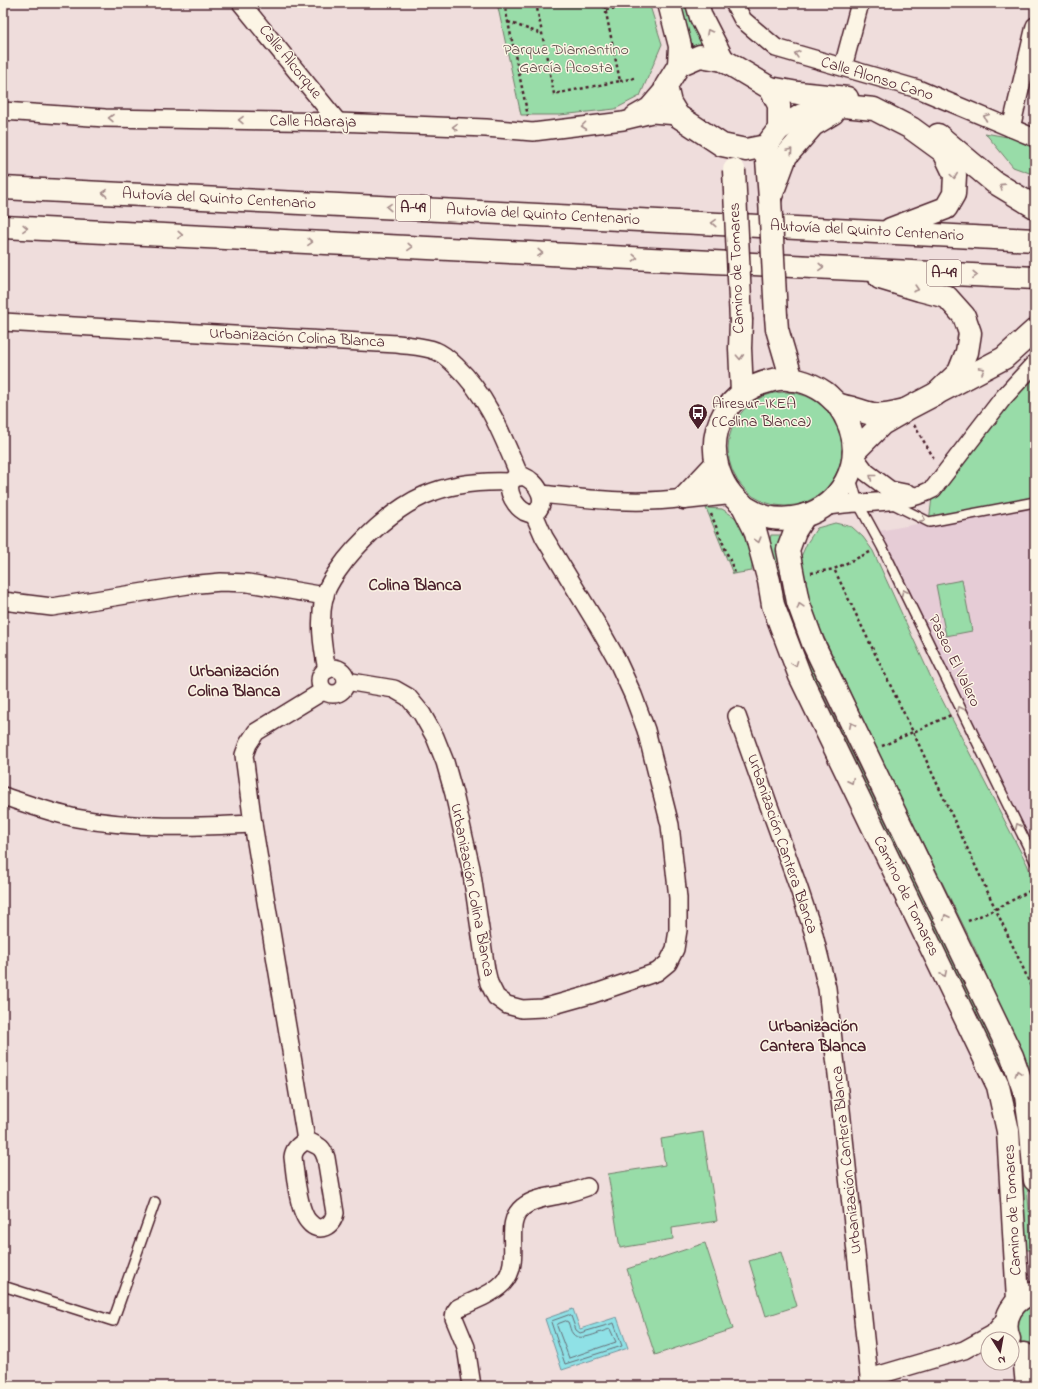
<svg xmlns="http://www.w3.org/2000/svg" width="1038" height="1389" viewBox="0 0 1038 1389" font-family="'Indie Flower',sans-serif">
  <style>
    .built { fill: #e6ccd6 }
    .green { fill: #98dca8; stroke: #717e6a }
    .water { fill: #8fe1e6; stroke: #73939b }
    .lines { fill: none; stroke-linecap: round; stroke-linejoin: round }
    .shore { stroke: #666d76; stroke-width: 1 }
    .lane-casing { stroke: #4a1f2b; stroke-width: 12 }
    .street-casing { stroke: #4a1f2b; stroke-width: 20 }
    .secondary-casing { stroke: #4a1f2b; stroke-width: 25 }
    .highway-casing { stroke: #4a1f2b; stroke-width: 25 }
    .path { stroke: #4a1f2b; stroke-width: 2.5; stroke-dasharray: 3 3; stroke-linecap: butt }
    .lane { stroke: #fcf5e5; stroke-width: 9 }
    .street { stroke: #fcf5e5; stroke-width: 17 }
    .secondary { stroke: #fcf5e5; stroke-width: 22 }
    .highway { stroke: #fcf5e5; stroke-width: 22 }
    .secondary-bridge-casing { stroke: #4a1f2b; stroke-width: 25; stroke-linecap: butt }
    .secondary-bridge { stroke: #fcf5e5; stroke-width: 22 }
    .oneway { stroke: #a38a88 }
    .labels { text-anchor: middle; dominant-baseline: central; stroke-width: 3; stroke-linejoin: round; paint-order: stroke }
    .shield { fill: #fcf5e5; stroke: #7f5f63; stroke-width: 1 }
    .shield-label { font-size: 15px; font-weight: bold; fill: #4a1f2b }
    .park-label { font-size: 16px; fill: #5e4e4a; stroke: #fcf5e5 }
    .street-label { font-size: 16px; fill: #4a1f2b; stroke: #fcf5e5 }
    .poi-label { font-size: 16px; fill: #4a1f2b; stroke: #fcf5e5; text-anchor: start }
    .neighbourhood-label { font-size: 17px; font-weight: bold; fill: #4a1f2b; stroke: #fcf5e5 }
  </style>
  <rect width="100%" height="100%" fill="#efdddc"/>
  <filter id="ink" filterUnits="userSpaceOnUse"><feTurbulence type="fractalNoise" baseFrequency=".025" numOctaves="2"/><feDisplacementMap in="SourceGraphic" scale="8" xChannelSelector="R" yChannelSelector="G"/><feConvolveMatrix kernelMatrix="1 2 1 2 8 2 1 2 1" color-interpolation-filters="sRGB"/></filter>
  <g filter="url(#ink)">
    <!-- built -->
    <polygon class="built" points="1035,502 1035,860 879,531"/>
    <!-- green -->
    <g class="green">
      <polygon points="497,3 649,3 662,44 640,96 615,109 560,115 521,115"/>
      <polygon points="679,3 686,3 690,18 705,44 685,50"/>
      <polygon points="985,133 1035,142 1035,175 1013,167"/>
      <polygon points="1035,366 1035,502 929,522 933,489"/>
      <circle cx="785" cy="449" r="57"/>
      <polygon points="706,508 722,509 733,516 746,527 751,556 752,571 733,574"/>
      <polygon points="835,523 852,527 863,537 873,551 934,684 1027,864 1035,884 1035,1106 1028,1074 976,951 872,740 803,592 800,559 807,543 817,528"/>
      <polygon points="771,535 782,535 778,552 781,574 776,575 770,540"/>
      <polygon points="962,580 972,631 946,636 936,585"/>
      <polygon points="784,591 795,629 825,698 1004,1063 1018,1104 1024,1143 1032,1250 1025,1250 1017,1147 821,704 779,592"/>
      <polygon points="703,1132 717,1221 672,1228 673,1239 620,1248 608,1174 665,1165 661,1139"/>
      <polygon points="705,1243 733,1329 655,1355 627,1269"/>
      <polygon points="781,1252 797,1306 766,1316 749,1261"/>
      <path d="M1035,1302v47c-9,-2 -18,-9 -19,-19 -1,-5 2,-11 2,-16z"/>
    </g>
    <!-- water -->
    <polygon class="water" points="573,1309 580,1329 617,1317 628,1348 562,1370 545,1319"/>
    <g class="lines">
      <!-- shore -->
      <g class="shore">
        <polygon points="569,1315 571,1316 576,1330 580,1333 614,1323 622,1346 565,1364 551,1322 552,1321"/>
        <path d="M566,1321l2,1c2,4 2,9 5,12 7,9 28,-3 37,-5l6,13 -47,16 -12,-32 1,-2z"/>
      </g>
      <!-- lane casing -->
      <g class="lane-casing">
        <g id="lane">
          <polyline points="851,478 858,503 882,547 1035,861"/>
          <polyline points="891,503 929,522 1035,502"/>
          <polyline points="3,1286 113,1321 155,1202"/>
        </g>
      </g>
      <!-- street casing -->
      <g class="street-casing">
        <g id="street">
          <polyline points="241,3 338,122"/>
          <polyline points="734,3 743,20 776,48 918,89 1035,138"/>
          <polyline points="843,67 860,3"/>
          <polyline points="3,111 105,118 338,122 486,128 533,132 623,121 652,114 678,116"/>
          <polyline points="634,115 648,107 666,86"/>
          <polyline points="1011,128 1035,26"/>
          <path d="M3,322l394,22c13,2 27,2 39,7 8,3 14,9 20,15 32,30 47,71 64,111"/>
          <polyline points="854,456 866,472 890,490 910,494"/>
          <path d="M523,476c15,6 27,26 11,38 -3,0 -7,-1 -9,-2 -9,-5 -19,-20 -14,-30 1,-2 3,-3 4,-5z"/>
          <path d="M541,494c48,5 95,11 143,4"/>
          <path d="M823,507c12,-2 25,-4 37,-4 26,-2 49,-1 73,-14l70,-91 32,-35"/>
          <polyline points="3,601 52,607 188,585 221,582 248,583 325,596"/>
          <circle cx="333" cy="681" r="13"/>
          <path d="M327,670c-5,-25 -8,-48 -3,-73 4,-15 21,-37 31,-48 47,-51 86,-70 156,-67"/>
          <polyline points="346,681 394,689 408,697 422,714 435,737 445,762 454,794 471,868 486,970 489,983 496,997 507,1005 522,1009 543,1008 593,994 657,972 668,963 675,949 678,930 678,898 670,825 646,730 633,695 616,658 598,626 544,537 534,514"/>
          <polyline points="737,716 769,806 798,886 813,931 827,988 840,1100 870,1386"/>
          <path d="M3,796c24,8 48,17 73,22 59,11 118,9 177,6"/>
          <path d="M306,1140c-6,5 -12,8 -13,17 2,16 5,54 16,65 10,12 24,4 26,-9l-9,-55c-4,-13 -9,-12 -20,-18l-53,-316 -9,-69 4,-11 8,-12 67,-41"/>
          <polyline points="869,1378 964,1350 993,1334 1008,1316"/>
          <path d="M472,1386l-6,-39 -12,-29 1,-6 3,-4c15,-7 33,-13 45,-25 21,-23 -2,-59 20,-76 11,-9 28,-10 41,-13 8,-2 15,-4 23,-7"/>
        </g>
      </g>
      <!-- secondary casing -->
      <g class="secondary-casing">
        <g id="secondary">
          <polyline points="669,3 680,46 679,65"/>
          <polyline points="697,3 701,17 723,60"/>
          <polygon points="700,56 723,60 770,88 779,105 779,129 766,146 746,150 722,145 678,116 670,103 666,86 679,65"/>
          <polyline points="766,146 770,199"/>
          <polyline points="776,316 777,329 792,380"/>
          <polyline points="741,321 740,348 742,393"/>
          <path d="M838,405c17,24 22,49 8,76 -9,17 -24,30 -43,35 -91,23 -128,-113 -30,-136 17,-4 37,2 51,12 5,3 9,9 14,12 4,2 10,3 14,4 7,2 14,5 21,6 9,2 23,-2 32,-4"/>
          <polyline points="854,452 882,424 901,413"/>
          <polyline points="684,498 716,464"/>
          <polyline points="684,498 730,493"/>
          <polyline points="742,504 755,530 769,581 773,605 800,676 998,1086 1008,1131 1018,1300"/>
          <polyline points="805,515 795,531 788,550 798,602 813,643 1012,1056 1026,1096 1031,1131 1035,1180"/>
          <path d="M1009,1339c-8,-21 4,-41 26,-46"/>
          <polyline points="1024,1354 1027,1386"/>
        </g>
      </g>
      <!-- highway casing -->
      <g class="highway-casing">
        <g id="highway">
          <polyline points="770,88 798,93 847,98"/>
          <polyline points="779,129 802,115 822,109 844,106 874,109 911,128 944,152 955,175 954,194 946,208 891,229"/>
          <polyline points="938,135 994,182 1035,207"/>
          <polyline points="3,188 1035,240"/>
          <polyline points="770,199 786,156 813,125 833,113"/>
          <polyline points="3,227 1035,278"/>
          <polyline points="880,278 920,290 947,297 964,316 970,333 967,352 959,372 935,395"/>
          <polyline points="905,410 1004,358 1035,330"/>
        </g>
      </g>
      <!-- path -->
      <g class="path">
        <polyline points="504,3 528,116"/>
        <polyline points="536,3 554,94 620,81 604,3"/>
        <polyline points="606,10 638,4"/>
        <polyline points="508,22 542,34"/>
        <polyline points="620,81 634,78"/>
        <polyline points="914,425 935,460"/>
        <polyline points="711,514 735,573"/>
        <polyline points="870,552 834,569 913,732 1024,970 1035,996"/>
        <polyline points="811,573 834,569"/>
        <polyline points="882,746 951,715"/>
        <polyline points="968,921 996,909 1035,888"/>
      </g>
      <!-- lane -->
      <use href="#lane" class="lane"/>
      <!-- street -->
      <use href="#street" class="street"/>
      <!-- secondary -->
      <use href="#secondary" class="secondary"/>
      <!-- highway -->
      <use href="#highway" class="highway"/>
      <!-- secondary-bridge casing -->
      <g class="secondary-bridge-casing">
        <g id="secondary-bridge">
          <polyline points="734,170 741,321"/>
          <polyline points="770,199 776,316"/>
        </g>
      </g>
      <!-- secondary-bridge -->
      <use href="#secondary-bridge" class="secondary-bridge"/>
    </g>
    <!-- one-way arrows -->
    <defs><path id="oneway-chevron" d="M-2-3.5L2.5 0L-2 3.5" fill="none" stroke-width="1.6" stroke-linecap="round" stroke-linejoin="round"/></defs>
    <g class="oneway">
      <use href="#oneway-chevron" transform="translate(709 32) rotate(-117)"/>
      <use href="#oneway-chevron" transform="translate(797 54) rotate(-164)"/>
      <use href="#oneway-chevron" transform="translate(986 117) rotate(-157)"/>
      <use href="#oneway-chevron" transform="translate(111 118) rotate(-179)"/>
      <use href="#oneway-chevron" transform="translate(241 120) rotate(-179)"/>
      <use href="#oneway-chevron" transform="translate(584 126) rotate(173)"/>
      <use href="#oneway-chevron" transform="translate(455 127) rotate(-178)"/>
      <use href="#oneway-chevron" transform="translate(790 151) rotate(-49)"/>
      <use href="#oneway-chevron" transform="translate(954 176) rotate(82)"/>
      <use href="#oneway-chevron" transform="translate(1002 186) rotate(-147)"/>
      <use href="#oneway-chevron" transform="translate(105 193) rotate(-177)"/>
      <use href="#oneway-chevron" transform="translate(389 207) rotate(-177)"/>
      <use href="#oneway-chevron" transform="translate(714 223) rotate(-177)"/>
      <use href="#oneway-chevron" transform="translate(25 228) rotate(2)"/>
      <use href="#oneway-chevron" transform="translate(180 235) rotate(3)"/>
      <use href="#oneway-chevron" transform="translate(310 242) rotate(3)"/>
      <use href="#oneway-chevron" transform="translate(410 247) rotate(3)"/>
      <use href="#oneway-chevron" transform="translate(540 253) rotate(3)"/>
      <use href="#oneway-chevron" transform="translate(635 258) rotate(3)"/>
      <use href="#oneway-chevron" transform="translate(821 267) rotate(3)"/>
      <use href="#oneway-chevron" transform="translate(975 275) rotate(3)"/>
      <use href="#oneway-chevron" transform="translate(916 289) rotate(17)"/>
      <use href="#oneway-chevron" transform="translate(740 357) rotate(87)"/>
      <use href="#oneway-chevron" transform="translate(982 370) rotate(-29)"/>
      <use href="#oneway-chevron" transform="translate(872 477) rotate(-142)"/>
      <use href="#oneway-chevron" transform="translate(923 519) rotate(26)"/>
      <use href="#oneway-chevron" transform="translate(758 540) rotate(74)"/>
      <use href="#oneway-chevron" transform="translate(904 592) rotate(-116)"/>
      <use href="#oneway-chevron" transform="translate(800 606) rotate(-108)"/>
      <use href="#oneway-chevron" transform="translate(795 664) rotate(69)"/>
      <use href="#oneway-chevron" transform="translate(960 709) rotate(-116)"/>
      <use href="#oneway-chevron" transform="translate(852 725) rotate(-115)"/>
      <use href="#oneway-chevron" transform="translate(851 781) rotate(64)"/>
      <use href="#oneway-chevron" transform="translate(1018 826) rotate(-116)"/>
      <use href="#oneway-chevron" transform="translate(946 917) rotate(-116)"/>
      <use href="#oneway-chevron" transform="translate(944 974) rotate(64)"/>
      <use href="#oneway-chevron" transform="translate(1018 1073) rotate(-108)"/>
    </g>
  </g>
  <!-- icons -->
  <defs>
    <g id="bus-pin" transform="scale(1)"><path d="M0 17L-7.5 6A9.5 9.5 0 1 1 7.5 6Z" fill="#4a1f2b" stroke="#fcf5e5"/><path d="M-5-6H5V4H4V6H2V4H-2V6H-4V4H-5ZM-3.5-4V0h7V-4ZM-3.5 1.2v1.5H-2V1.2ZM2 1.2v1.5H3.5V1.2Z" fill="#fff"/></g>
  </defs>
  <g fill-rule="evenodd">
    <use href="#bus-pin" x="698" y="413"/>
  </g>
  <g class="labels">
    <!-- shield labels -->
    <g class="shield">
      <rect x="396" y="195" width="34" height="26" rx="3"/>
      <rect x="927" y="260" width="34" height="26" rx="3"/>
    </g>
    <g class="shield-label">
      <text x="413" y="208">A-49</text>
      <text x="944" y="273">A-49</text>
    </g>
    <!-- park labels -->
    <g class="park-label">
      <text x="566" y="50">Parque Diamantino<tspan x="566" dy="18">García Acosta</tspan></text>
    </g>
    <!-- street labels -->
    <g class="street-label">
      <text transform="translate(290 62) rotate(51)">Calle Alcorque</text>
      <text transform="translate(877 79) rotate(17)">Calle Alonso Cano</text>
      <text transform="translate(313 122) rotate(1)">Calle Adaraja</text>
      <text transform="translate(219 199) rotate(3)">Autovía del Quinto Centenario</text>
      <text transform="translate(543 215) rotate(3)">Autovía del Quinto Centenario</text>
      <text transform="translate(867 231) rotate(3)">Autovía del Quinto Centenario</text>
      <text transform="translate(737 268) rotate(-92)">Camino de Tomares</text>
      <text transform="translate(297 338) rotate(3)">Urbanización Colina Blanca</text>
      <text transform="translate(954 661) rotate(64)">Paseo El Valero</text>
      <text transform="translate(782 844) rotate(71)">Urbanización Cantera Blanca</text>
      <text transform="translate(472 890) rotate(79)">Urbanización Colina Blanca</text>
      <text transform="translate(906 896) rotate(64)">Camino de Tomares</text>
      <text transform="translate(847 1160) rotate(-96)">Urbanización Cantera Blanca</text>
      <text transform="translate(1013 1210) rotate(-93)">Camino de Tomares</text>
    </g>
    <!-- poi labels -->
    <g class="poi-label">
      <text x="712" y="404">Airesur-IKEA<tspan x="712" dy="18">(Colina Blanca)</tspan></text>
    </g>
    <!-- neighbourhood labels -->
    <g class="neighbourhood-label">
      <text x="415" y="585">Colina Blanca</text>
      <text x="234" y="671">Urbanización<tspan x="234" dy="20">Colina Blanca</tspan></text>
      <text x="813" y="1026">Urbanización<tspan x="813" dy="20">Cantera Blanca</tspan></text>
    </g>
  </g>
  <!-- margin -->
  <rect width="1038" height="1389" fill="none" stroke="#fcf5e5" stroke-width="16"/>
  <rect x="8" y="8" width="1022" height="1373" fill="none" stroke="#4a1f2b" stroke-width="1.5" filter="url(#ink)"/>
  <!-- north arrow -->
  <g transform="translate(1000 1351) rotate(169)"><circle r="19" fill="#fcf5e5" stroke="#b59f9b"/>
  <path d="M0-3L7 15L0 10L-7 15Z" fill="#4a1f2b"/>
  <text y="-6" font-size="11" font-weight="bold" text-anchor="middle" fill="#4a1f2b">N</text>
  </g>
</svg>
